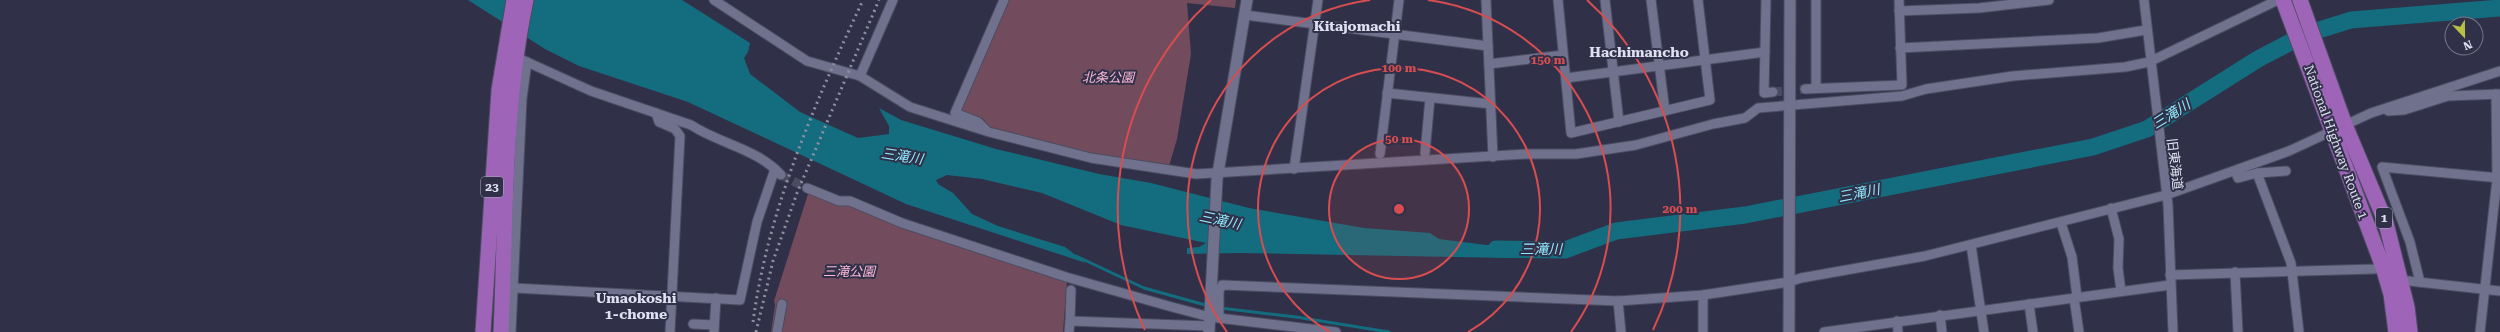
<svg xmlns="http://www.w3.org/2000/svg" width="2500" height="332" viewBox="0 0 2500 332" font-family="'Roboto Serif','Noto Sans JP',serif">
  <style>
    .green { fill: #724c5d }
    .water { fill: #136d7e }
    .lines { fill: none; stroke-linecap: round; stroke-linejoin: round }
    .stream { stroke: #136d7e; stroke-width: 3 }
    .river { stroke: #136d7e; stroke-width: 17 }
    .minor-tunnel { stroke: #4a4b62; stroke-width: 9; stroke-dasharray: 9 4.5; stroke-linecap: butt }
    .minor-casing { stroke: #4c4c61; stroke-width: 11 }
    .tertiary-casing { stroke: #4c4c61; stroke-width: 13 }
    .trunk-casing { stroke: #4c4c61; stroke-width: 17 }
    .minor { stroke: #6f718d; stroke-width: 9 }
    .tertiary { stroke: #6f718d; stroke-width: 11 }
    .trunk { stroke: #9e64b8; stroke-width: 15 }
    .rail { stroke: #8e8fa3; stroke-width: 3; stroke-dasharray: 2 4; stroke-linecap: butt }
    .ring { fill: none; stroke: #d84d50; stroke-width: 2 }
    .labels { text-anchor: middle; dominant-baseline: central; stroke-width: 4; stroke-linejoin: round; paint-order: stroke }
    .shield { fill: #303149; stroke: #aaacbe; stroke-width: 1 }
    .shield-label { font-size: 12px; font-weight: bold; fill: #dfe0f0 }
    .park-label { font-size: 13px; font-style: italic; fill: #ffb8d7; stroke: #303149 }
    .street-label { font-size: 13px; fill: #dfe0f0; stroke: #303149 }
    .neighbourhood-label { font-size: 14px; font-weight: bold; fill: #dfe0f0; stroke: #303149 }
    .water-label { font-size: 14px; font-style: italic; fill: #91e9fe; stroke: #303149 }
    .centre { fill: #d84d50; stroke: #303149; stroke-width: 2 }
    .ring-label { font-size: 12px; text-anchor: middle; font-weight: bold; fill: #d84d50; stroke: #303149; stroke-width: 4; stroke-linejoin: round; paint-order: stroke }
  </style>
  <rect width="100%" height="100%" fill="#303149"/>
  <!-- green -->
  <g class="green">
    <polygon points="1006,0 1236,0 1235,8 1187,3 1191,54 1177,139 1169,166 1096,155 992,129 982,118 961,111"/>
    <polygon points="808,194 851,205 1067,281 1063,332 771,332 775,305 774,301"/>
  </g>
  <!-- water -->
  <polygon class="water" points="468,0 682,0 750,43 748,52 744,58 750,74 800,112 858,138 889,134 889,126 879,108 901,120 996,149 1099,174 1151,183 1249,208 1364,228 1430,233 1439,239 1557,254 1511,258 1238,253 1187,254 1187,248 1199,247 1206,243 1121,225 1042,193 982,179 947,175 936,180 938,184 953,193 972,214 998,226 1065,247 1086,263 906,204 688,102 579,66 545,49"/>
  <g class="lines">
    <!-- stream -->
    <g class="stream">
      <polyline points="1076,256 1144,288 1209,306"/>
      <polyline points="1220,308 1296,317 1389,332"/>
    </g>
    <!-- river -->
    <polyline class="river" points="1496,249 1565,250 1616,231 1745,215 2093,147 2147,129 2258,59 2306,34 2351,20 2500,8"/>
    <!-- minor-tunnel -->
    <g class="minor-tunnel">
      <polyline points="1773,92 1805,89"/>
      <polyline points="781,175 807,188"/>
    </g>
    <!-- minor casing -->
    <g class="minor-casing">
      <g id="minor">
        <polyline points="714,0 807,61 860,76 910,107 989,132 1091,158 1196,174 1527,154 1576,154 1636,145 1713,124 1745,118 1758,108 1902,96 1926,89 2013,76 2125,67 2149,62 2278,0"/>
        <polyline points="1486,0 1493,157"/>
        <polyline points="1558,0 1571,133 1710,100 1698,0"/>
        <polyline points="1605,0 1619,122"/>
        <polyline points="1651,0 1665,111"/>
        <polyline points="1766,0 1764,93 1773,92"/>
        <polyline points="1816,0 1816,88"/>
        <polyline points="2144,0 2168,205 2173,332"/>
        <polyline points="1899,11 1979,8 2049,0"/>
        <polyline points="1245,15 1488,46"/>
        <polyline points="1900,48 2098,38 2146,30"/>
        <path d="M516,57l75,34 100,34c29,19 67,24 90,50"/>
        <polyline points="1489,64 1563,55"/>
        <polyline points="860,76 893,0"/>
        <polyline points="1566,78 1765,52"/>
        <polyline points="1805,89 1902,85 1899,0"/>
        <polyline points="1387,93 1491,104"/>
        <polyline points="2388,111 2404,110 2448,96 2500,94"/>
        <polyline points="656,113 659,122 675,129 680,136 670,332"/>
        <polyline points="986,130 978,122 955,113 1004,0"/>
        <polyline points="1425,153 1430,98"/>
        <polyline points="1380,154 1399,0"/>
        <polyline points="1294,169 1318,0"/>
        <polyline points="2235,171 2238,178 2257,173 2291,263 2299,332"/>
        <polyline points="2257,173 2286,171"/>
        <polyline points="807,188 839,201 850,201 902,223 1066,277 1172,307 1210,317 1336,332"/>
        <polyline points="2111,208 2119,239 2118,268 2121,291"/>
        <polyline points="2061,223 2072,257 2077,297"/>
        <polyline points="1971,245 1984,332"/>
        <polyline points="2235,272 2238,332"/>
        <polyline points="2170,275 2374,269 2383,267"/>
        <polyline points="2400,280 2500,291"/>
        <polyline points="2420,282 2410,242 2382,167 2500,178"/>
        <polyline points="514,288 740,300 757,222 775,169"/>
        <polyline points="1703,295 1703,332"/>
        <polyline points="2074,298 2079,332"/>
        <polyline points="1618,301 1621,332"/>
        <polyline points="2029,304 2033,332"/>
        <polyline points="1940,315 1942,332"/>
        <polyline points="1219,317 1219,291 1222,285 1618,301 1703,295 1789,282 1801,278 1925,256 2166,195 2289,151 2371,113 2500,71"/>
        <polyline points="1070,321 1071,290"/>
        <polyline points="1897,321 1898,332"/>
        <polyline points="693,324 714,325"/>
        <polyline points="511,332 522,99 527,62"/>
        <polyline points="714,332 716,298"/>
        <polyline points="777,332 782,304"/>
        <polyline points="1069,332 1070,321 1209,326"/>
        <polyline points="1824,332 2170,285"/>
        <polyline points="2480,332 2497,179 2496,94"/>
      </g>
    </g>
    <!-- tertiary casing -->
    <g class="tertiary-casing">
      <g id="tertiary">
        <polyline points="1209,332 1217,179 1247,0"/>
        <polyline points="1789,332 1790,0"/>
      </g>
    </g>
    <!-- trunk casing -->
    <g class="trunk-casing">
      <g id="trunk">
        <polyline points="2283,0 2383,267 2391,294 2396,332"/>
        <polyline points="2300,0 2345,125 2386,223 2407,307 2410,332"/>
        <polyline points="483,332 499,90 514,0"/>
        <path d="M501,332c5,-110 2,-224 25,-332"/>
      </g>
    </g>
    <!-- minor -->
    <use href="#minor" class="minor"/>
    <!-- tertiary -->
    <use href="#tertiary" class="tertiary"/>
    <!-- trunk -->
    <use href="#trunk" class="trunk"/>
    <!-- rail -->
    <g class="rail">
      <path d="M753,322c15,-113 62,-219 110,-322"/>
      <polyline points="756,332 773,261 797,193 879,0"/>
    </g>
  </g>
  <!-- distance rings -->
  <circle cx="1399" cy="209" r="70" fill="#d84d50" fill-opacity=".12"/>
  <g class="ring">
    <circle cx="1399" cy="209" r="70"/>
    <path d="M1330 332A141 141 0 1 1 1468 332"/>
    <path d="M1227 332A211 211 0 0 1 1370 0M1428 0A211 211 0 0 1 1571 332"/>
    <path d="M1145 330A281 281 0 0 1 1211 0M1587 0A281 281 0 0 1 1653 330"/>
  </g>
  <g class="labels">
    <!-- shield labels -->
    <g class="shield">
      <rect x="481" y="177" width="22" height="20" rx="3"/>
      <rect x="2376" y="208" width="16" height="20" rx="3"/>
    </g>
    <g class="shield-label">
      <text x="492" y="187">23</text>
      <text x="2384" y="218">1</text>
    </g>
    <!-- park labels -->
    <g class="park-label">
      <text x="1108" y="77">北条公園</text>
      <text x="849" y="271">三滝公園</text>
    </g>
    <!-- street labels -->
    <g class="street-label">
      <text transform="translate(2336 142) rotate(70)">National Highway Route 1</text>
      <text transform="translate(2175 164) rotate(83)">旧東海道</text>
    </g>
    <!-- neighbourhood labels -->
    <g class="neighbourhood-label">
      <text x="1357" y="26">Kitajomachi</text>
      <text x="1639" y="52">Hachimancho</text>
      <text x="636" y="298">Umaokoshi<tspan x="636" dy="16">1-chome</tspan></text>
    </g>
    <!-- water labels -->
    <g class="water-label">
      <text transform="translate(2171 114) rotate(-32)">三滝川</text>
      <text transform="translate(902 156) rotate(9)">三滝川</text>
      <text transform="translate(1859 193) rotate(-11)">三滝川</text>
      <text transform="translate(1220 220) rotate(12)">三滝川</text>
      <text x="1541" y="249">三滝川</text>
    </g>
  </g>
  <circle cx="1399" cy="209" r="6" class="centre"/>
  <g class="ring-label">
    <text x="1548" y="64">150 m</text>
    <text x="1399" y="72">100 m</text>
    <text x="1399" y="143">50 m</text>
    <text x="1680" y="213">200 m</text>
  </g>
  <!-- north arrow -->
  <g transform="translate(2464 36) rotate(158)"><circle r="19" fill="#303149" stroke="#76778c"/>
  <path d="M0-3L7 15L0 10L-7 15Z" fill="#b9c046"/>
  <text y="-6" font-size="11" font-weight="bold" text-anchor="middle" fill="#dfe0f0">N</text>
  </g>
</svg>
